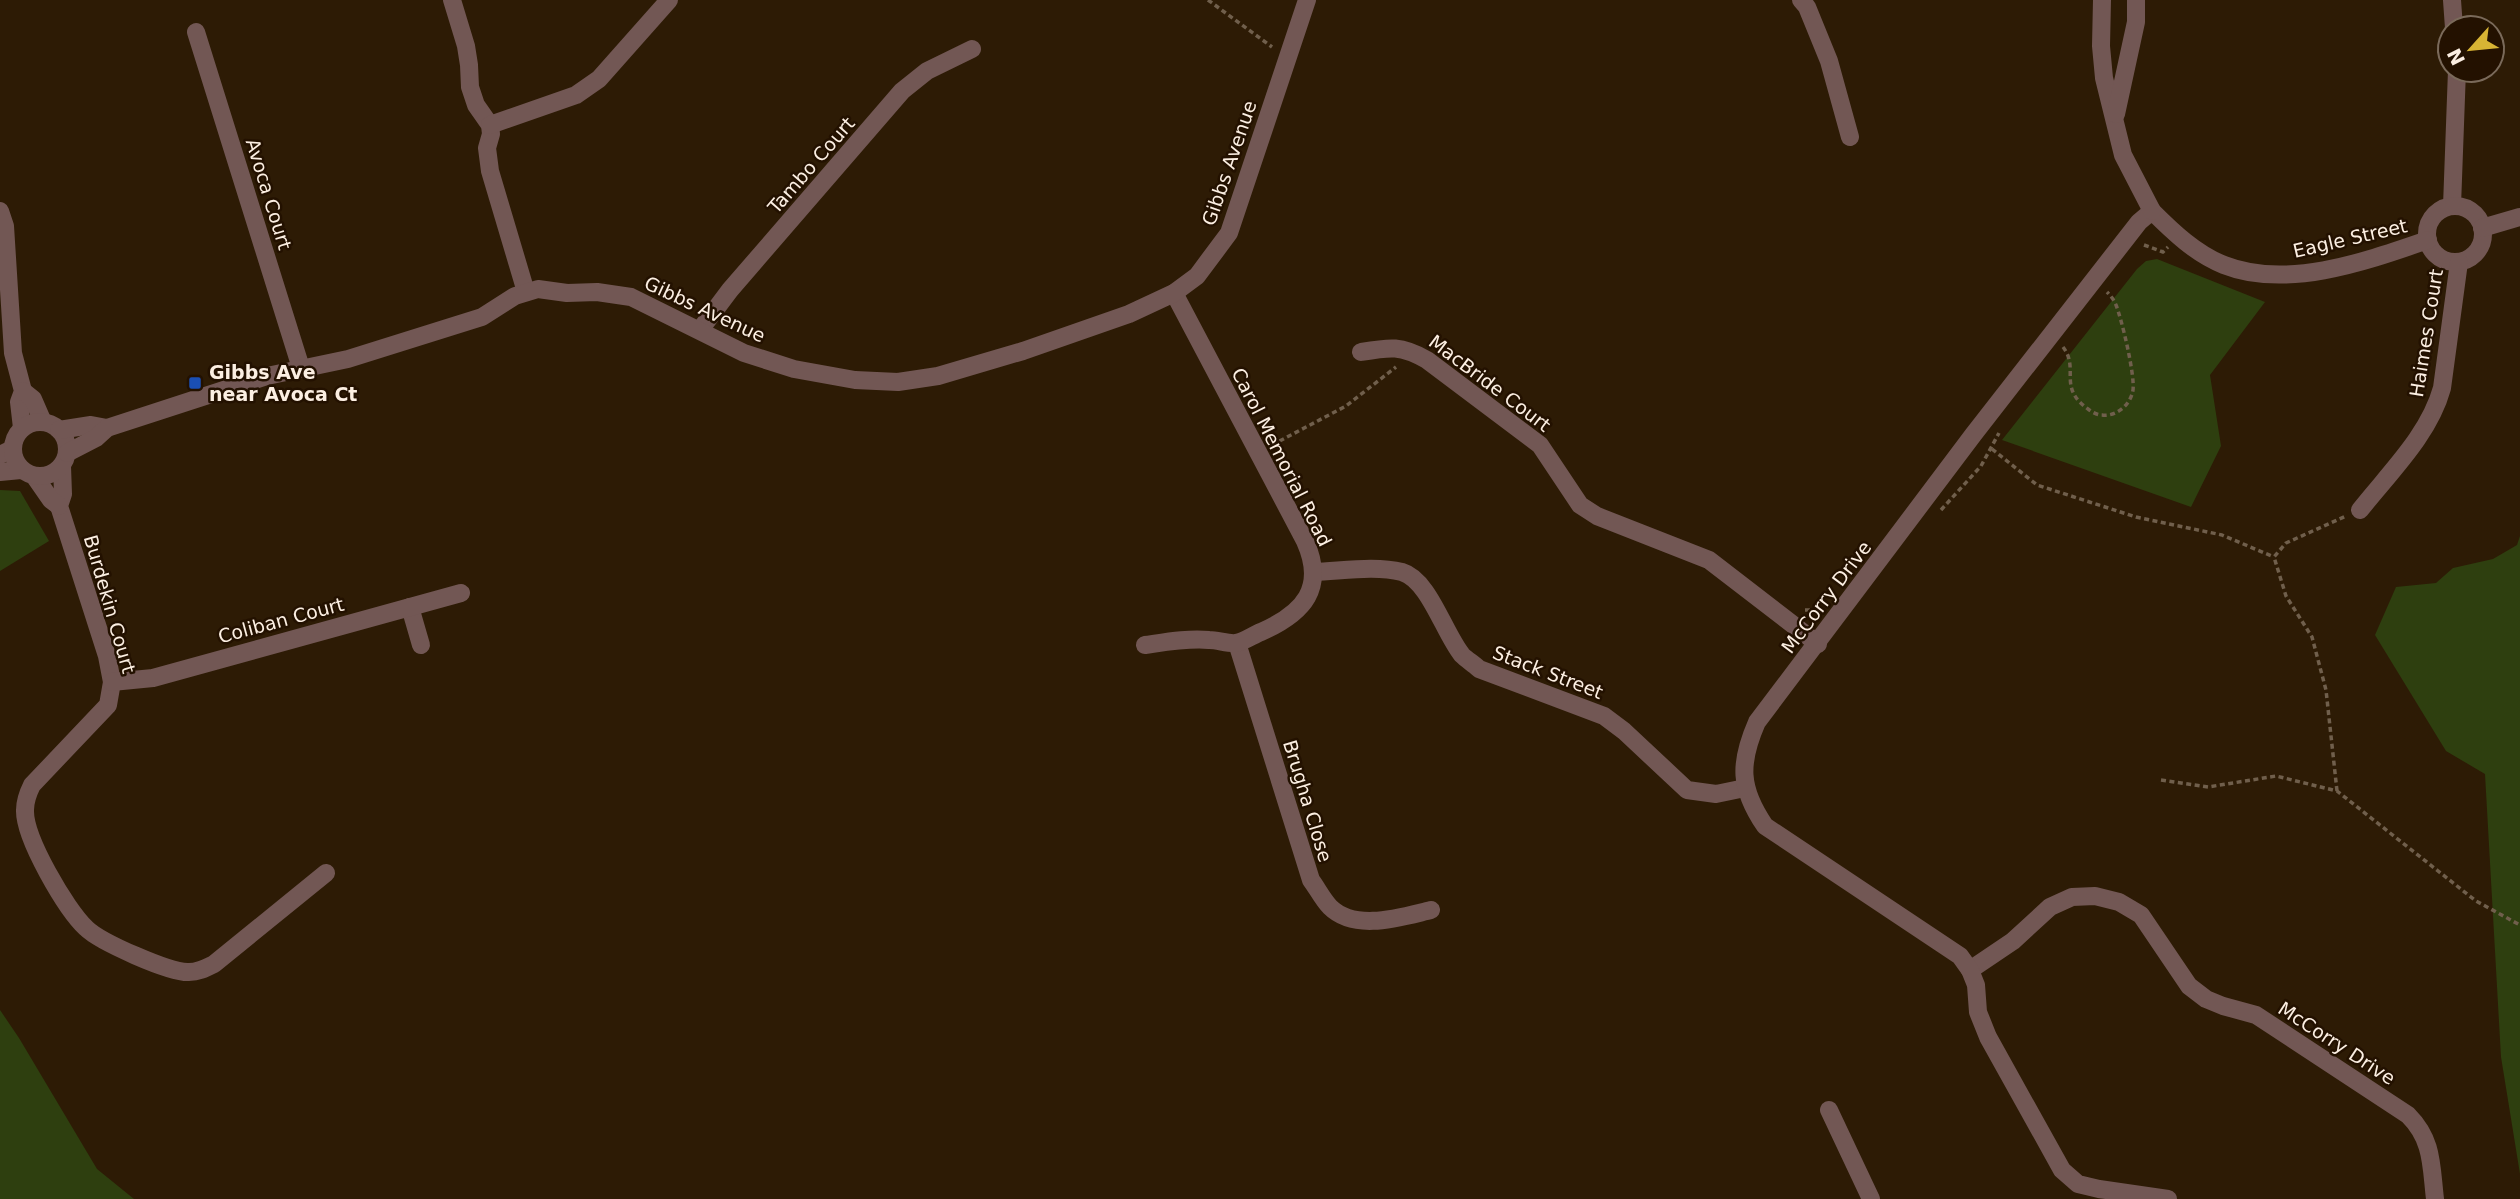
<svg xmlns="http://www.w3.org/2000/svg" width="2520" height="1199" viewBox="0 0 2520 1199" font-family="'DejaVu Sans',sans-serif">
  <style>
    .green { fill: #2e3f0f }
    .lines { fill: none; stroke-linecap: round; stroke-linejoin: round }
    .path { stroke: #705f4c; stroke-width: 3.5; stroke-dasharray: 5 3.5; stroke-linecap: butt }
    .minor { stroke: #725754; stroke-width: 18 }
    .tertiary { stroke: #725754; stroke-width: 18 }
    .transit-dot { fill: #1a4fb4; stroke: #231100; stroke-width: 2.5 }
    .labels { text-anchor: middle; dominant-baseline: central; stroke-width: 5; stroke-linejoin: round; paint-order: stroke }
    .street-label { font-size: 19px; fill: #fcefe2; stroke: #231100 }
    .poi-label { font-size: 19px; font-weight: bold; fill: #fcefe2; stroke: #231100; text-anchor: start }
  </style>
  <rect width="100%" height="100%" fill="#2d1b05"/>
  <!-- green -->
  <g class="green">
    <polygon points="2157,259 2265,302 2210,375 2221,446 2191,507 2002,440 2137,269 2146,261"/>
    <polygon points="0,490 20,491 49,541 0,571"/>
    <polygon points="2520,536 2520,1174 2501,1057 2485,774 2446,751 2375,635 2396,587 2436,583 2453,568 2493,559 2517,545"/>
    <polygon points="0,1010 19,1038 97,1169 134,1199 0,1199"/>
  </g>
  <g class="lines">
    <!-- path -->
    <g class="path">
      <polyline points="1208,0 1272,47"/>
      <polyline points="2144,245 2163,252 2168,247"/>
      <path d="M2063,347c17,22 -6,40 25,62 4,3 9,6 14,6 15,2 29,-11 31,-25 2,-15 -11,-70 -17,-85 -2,-5 -5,-9 -9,-13"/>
      <polyline points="1272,445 1346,406 1396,367"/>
      <polyline points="1992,449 2037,485 2136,517 2222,535 2274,557"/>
      <polyline points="1941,510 1981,466 1999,433"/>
      <polyline points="1805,610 1814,610 1821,606"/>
      <polyline points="2161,780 2208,787 2276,776 2337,791 2476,901 2520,925"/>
      <polyline points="2337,791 2326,690 2312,637 2286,596 2274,557 2286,543 2346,516"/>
    </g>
    <!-- minor -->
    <g class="minor">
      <polyline points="452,0 466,46 469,65 470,87 476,105 490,125 491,134 487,148 490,171 526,292"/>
      <polyline points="1801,0 1807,7 1829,61 1850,137"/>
      <polyline points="2452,0 2454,28"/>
      <polyline points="196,32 301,368"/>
      <polyline points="490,125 576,95 599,79 669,0"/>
      <polyline points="2452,206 2457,70"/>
      <circle cx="2455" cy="234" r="28"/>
      <polyline points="2482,228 2520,217"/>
      <polyline points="700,330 730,290 902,91 927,71 972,49"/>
      <path d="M1361,352c29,-5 40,-7 66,8l113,85 40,60 17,11 112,44 109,84"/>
      <polyline points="0,455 12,449"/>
      <path d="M62,466l1,28 -4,12 48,150 5,26 -4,23 -76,80c-4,8 -7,16 -7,25 -1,28 41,99 61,118 14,14 84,45 103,44 10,0 17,-4 25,-8l112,-91"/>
      <polyline points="0,472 21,470"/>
      <polyline points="35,477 51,500 59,506"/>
      <path d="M2360,510c30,-38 69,-75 82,-122l17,-126"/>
      <path d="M1314,572c28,-1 61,-7 88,0 27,8 42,61 60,83 5,5 12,9 17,14l125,47 20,15 63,59 29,4 29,-6"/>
      <polyline points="410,607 421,645"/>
      <path d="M1237,643l74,237c6,8 12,20 19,27 25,25 71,10 101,3"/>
      <path d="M1145,645c21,-3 43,-7 64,-5 9,0 19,4 27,3 8,-1 17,-8 25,-11 43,-19 65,-44 44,-91l-131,-248"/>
      <polyline points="112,682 153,678 461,593"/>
      <path d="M1970,970l43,-29 37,-34 22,-10 23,-1 24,6 22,13 48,71 17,13 17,7 33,9 152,100c25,25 23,50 27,84"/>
      <polyline points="1829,1110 1871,1199"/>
      <path d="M2168,1199l-69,-10 -21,-5 -16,-14 -74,-133 -10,-25 -2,-27 -6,-15 -10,-14 -195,-130c-26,-38 -26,-63 -8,-104l216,-287 166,-213 13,-11c21,21 44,43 72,54 63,25 143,-4 204,-25"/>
    </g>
    <!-- tertiary -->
    <g class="tertiary">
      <polyline points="2102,0 2101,46 2104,78 2123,155 2152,211"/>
      <polyline points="2116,114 2136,22 2136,0"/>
      <polyline points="0,211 5,226 13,353 23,391 19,402 22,428"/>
      <polyline points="23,391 33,399 43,422"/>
      <circle cx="40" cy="449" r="27"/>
      <polyline points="59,430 91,425 107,428"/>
      <polyline points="67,453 96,438 107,428 267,376 348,359 482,317 515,296 538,289 567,293 597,292 631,297 744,353 794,369 855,380 898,382 938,376 1023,351 1129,314 1174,293 1197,276 1229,233 1307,0"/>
    </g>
  </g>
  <!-- markers -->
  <rect class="transit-dot" x="188" y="376" width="14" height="14" rx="3.5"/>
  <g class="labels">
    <!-- street labels -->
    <g class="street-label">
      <text transform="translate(1229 163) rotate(-71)">Gibbs Avenue</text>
      <text transform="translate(811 165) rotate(-49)">Tambo Court</text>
      <text transform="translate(269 194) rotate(73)">Avoca Court</text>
      <text transform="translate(2350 238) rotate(-13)">Eagle Street</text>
      <text transform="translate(705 309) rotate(25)">Gibbs Avenue</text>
      <text transform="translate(2426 333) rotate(-81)">Haimes Court</text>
      <text transform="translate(1490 383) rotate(37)">MacBride Court</text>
      <text transform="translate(1282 457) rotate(63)">Carol Memorial Road</text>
      <text transform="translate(1826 597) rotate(-53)">McCorry Drive</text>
      <text transform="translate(110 604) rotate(74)">Burdekin Court</text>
      <text transform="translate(281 620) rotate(-15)">Coliban Court</text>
      <text transform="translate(1548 672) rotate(21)">Stack Street</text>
      <text transform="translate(1308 801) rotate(73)">Brugha Close</text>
      <text transform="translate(2337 1043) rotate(33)">McCorry Drive</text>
    </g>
    <!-- poi labels -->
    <g class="poi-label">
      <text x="209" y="372">Gibbs Ave<tspan x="209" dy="22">near Avoca Ct</tspan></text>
    </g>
  </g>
  <!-- north arrow -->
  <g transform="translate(2471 49) rotate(243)"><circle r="33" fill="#231100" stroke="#7a6a5a" stroke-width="2"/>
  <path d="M0-5L12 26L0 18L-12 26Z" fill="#d8b434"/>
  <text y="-10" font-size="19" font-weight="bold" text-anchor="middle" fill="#fcefe2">N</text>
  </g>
</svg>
